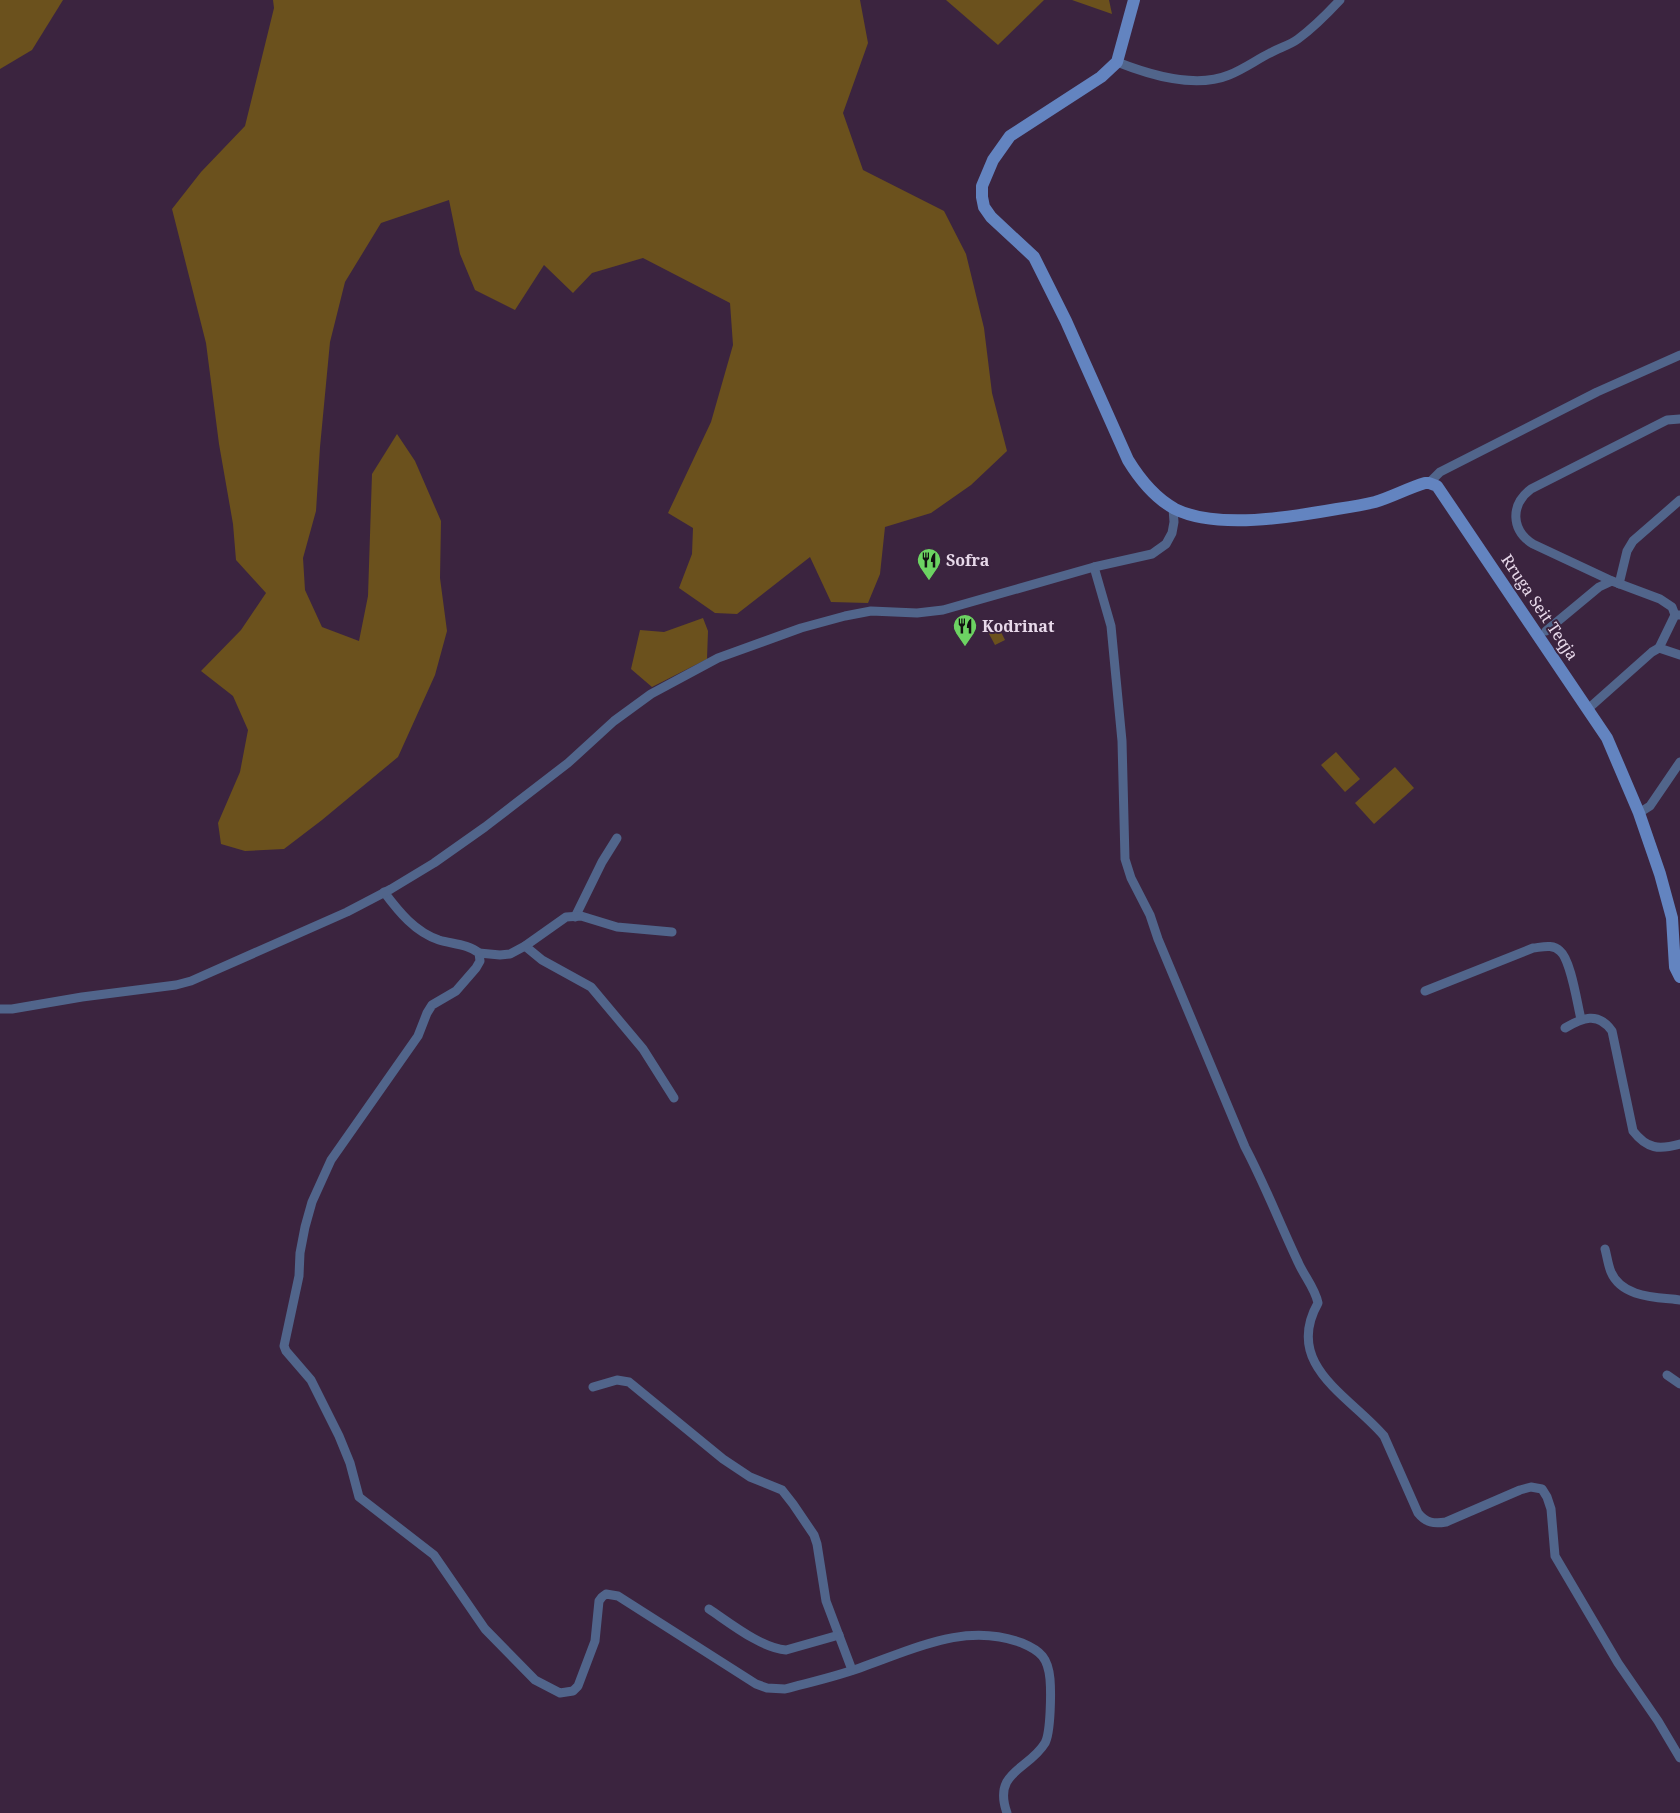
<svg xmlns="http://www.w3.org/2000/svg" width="1680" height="1813" viewBox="0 0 1680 1813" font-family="'Noto Serif',serif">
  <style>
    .green { fill: #6b511d }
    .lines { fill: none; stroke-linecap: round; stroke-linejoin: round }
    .minor { stroke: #51658b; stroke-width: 9 }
    .secondary { stroke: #6384c0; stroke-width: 12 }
    .labels { text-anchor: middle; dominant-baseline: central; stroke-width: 4; stroke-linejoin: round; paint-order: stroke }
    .poi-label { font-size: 16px; font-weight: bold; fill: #e8d9ea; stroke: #3b243f; text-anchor: start }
    .street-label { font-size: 16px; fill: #e8d9ea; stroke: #3b243f }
  </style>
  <rect width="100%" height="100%" fill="#3b243f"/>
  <!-- green -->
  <g class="green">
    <polygon points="0,0 63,0 32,50 0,69"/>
    <polygon points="273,0 860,0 868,43 843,113 863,170 944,211 966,254 984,328 992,393 1007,451 971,485 931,513 885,527 880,574 868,603 831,602 810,557 737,614 715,613 679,588 692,554 693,528 668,513 711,422 733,345 730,303 643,258 592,273 573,293 544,265 515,310 475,290 460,254 449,200 381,223 345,282 330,342 320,447 316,511 303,558 305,590 322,627 359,641 368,596 372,474 397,434 415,461 441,521 440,578 447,631 435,675 398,757 322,820 284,849 245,851 221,844 218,823 240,772 248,730 233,696 201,671 241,630 266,593 236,560 233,524 219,444 206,343 172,209 201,172 245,126 274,8"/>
    <polygon points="946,0 1044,0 998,45"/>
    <polygon points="1072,0 1109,0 1112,14"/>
    <polygon points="703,618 708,631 707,659 652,687 631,669 640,630 664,632"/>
    <polygon points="998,626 1005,640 995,645 988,632"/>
    <polygon points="1336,752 1360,779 1345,792 1321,765"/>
    <polygon points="1395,767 1414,788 1374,824 1355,803"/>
  </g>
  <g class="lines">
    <!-- minor -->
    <g class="minor">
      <path d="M1117,62c33,13 78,27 112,13 15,-6 27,-15 41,-22 9,-5 20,-8 28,-14 15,-11 29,-25 42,-39"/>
      <polyline points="1429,483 1440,472 1597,392 1680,355"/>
      <path d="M1094,567l17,59 11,115 3,118 6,19 19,37 8,24 87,208c20,38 35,77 53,115 6,14 17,26 20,41 -35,62 32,93 66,133l34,77c8,10 16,11 28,9l74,-32 11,-3 11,2 5,8 4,12 4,47 63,107 40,58 22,37"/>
      <path d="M1612,581l-79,-37c-22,-14 -23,-39 -2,-55l136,-69 13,-1"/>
      <polyline points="1619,584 1627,551 1633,541 1680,500"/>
      <polyline points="1546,631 1599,587 1612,581 1660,599 1672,607 1675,615"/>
      <polyline points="1659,648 1675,615 1680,615"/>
      <polyline points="1589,708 1652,652 1659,648 1680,655"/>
      <polyline points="1639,813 1650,806 1680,762"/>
      <path d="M384,892c15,20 31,40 55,48 13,4 29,4 40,13l1,8 -4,7 -20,23 -24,14 -5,8 -9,23 -87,124 -19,42 -7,25 -5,26 -1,23 -15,70 2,5 25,29 28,56 11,27 9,34 75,58 51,74 50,51 25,13 13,-2 5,-5 17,-45 4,-40 3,-4 4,-3 12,2 138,88 11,4 18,1c26,-7 54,-13 80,-23 51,-18 102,-44 157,-23 19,8 26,15 28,36 1,12 1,53 -5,64 -16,27 -53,28 -38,70"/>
      <polyline points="575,917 602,862 617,838"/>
      <polyline points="525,946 542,960 591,987 643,1049 674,1098"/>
      <polyline points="479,953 500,955 510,954 525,946 566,917 581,916 617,927 672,932"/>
      <path d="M1425,991l108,-43c10,-1 20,-4 27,3 11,9 17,52 21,68"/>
      <polyline points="0,1009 12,1009 82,997 176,985 191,981 347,912 391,889 434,863 485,827 568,763 614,721 651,694 718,658 801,628 845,616 871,611 917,613 943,610 1094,567 1152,554 1166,544 1172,533 1174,522 1173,508"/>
      <path d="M1565,1028c17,-10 33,-17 47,3l21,100c14,18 26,19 47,13"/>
      <path d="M1605,1249c2,7 3,16 6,23 11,26 46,25 69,28"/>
      <polyline points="1667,1375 1680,1384"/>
      <polyline points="593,1387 617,1380 629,1382 723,1459 750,1477 782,1490 793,1504 814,1535 817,1544 826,1601 852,1670"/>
      <path d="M709,1609c21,14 52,39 77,41l53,-15"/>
    </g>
    <!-- secondary -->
    <path class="secondary" d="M1134,0l-17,62 -16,15 -91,59 -17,24 -11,26v11l2,10 7,10 43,40 32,64 62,139c11,18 27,38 47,49 42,21 117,8 162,0 13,-2 26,-4 38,-7 17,-5 33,-14 50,-19h4l8,3 170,252 32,75 21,61 12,44 3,49 5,10"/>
  </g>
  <!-- icons -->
  <defs>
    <g id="restaurant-pin" transform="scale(1.25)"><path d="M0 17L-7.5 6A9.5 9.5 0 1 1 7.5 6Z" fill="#6cd362" stroke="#3b243f"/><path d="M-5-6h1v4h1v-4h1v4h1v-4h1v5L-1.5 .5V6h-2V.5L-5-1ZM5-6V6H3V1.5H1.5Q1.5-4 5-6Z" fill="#111"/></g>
  </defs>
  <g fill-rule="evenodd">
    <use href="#restaurant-pin" x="929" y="560"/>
    <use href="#restaurant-pin" x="965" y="626"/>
  </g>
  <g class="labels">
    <!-- poi labels -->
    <g class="poi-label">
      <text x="946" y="560">Sofra</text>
      <text x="982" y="626">Kodrinat</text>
    </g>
    <!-- street labels -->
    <g class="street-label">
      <text transform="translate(1540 607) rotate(56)">Rruga Seit Teqja</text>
    </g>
  </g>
</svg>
